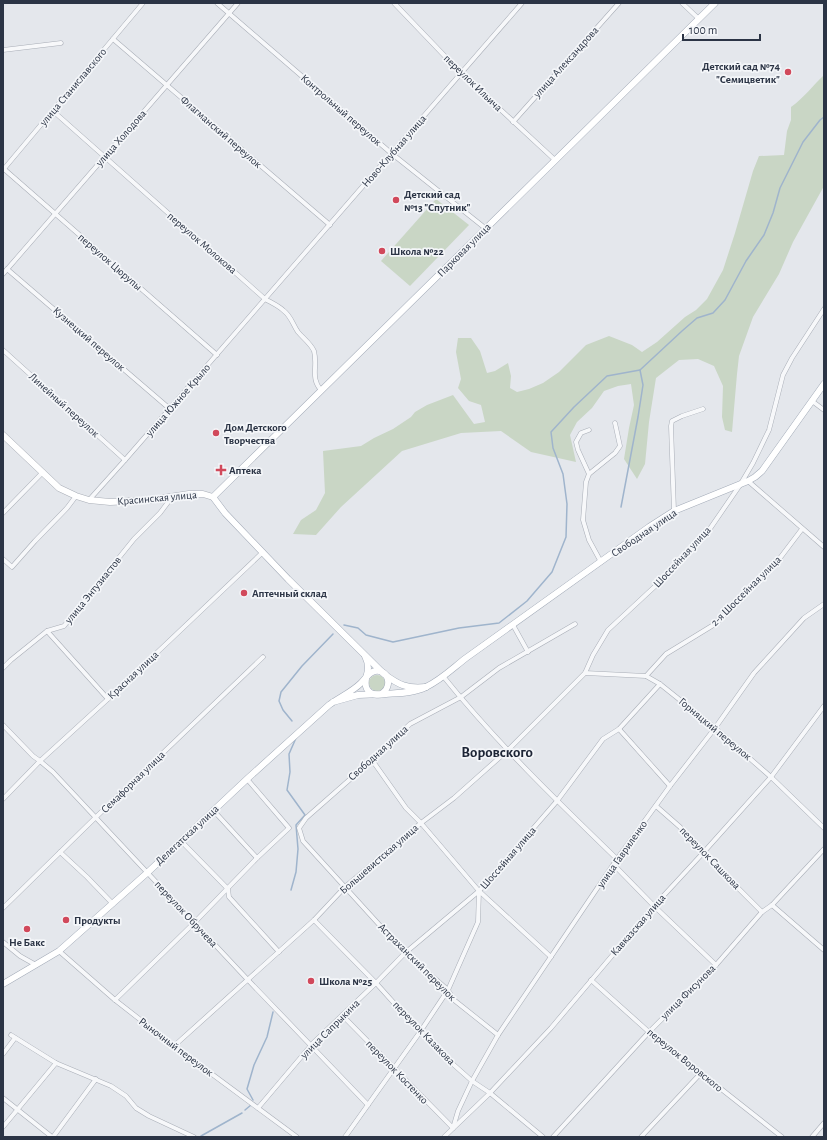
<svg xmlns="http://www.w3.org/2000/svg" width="827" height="1140" viewBox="0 0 827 1140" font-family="'Alegreya Sans',sans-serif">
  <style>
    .green { fill: #c9d6c5 }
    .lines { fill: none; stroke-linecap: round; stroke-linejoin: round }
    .stream { stroke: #9fb4cc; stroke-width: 1.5 }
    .minor-casing { stroke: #a9aeb7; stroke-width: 5 }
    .secondary-casing { stroke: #a9aeb7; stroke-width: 7 }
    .primary-casing { stroke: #a3abb8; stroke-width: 7 }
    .minor { stroke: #f7f8fa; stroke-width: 4 }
    .secondary { stroke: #fff; stroke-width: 6 }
    .primary { stroke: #fff; stroke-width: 6 }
    .poi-dot { fill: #d1495b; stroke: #f4f6f9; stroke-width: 1.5 }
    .labels { text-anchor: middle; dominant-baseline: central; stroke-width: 3.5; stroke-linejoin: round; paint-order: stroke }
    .street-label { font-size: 11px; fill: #2b3445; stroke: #f4f6f9 }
    .poi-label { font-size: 11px; font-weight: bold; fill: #2b3445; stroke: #f4f6f9; text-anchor: start }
    .district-label { font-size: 15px; font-weight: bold; fill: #1d2536; stroke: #f4f6f9 }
  </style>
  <rect width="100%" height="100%" fill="#e4e7ec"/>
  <!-- green -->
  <g class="green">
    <path d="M824,75v111l-31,56 -14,32 -26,43 -14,39 -2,18 -5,58 -7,-2 -3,-13 1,-31 -9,-20 -16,-7 -19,1 -23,18 -7,44 -4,42 -8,15 -13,-20 5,-31 5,-23 -3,-21 -13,2 -14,5 -12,17 -15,14 -7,13 6,27 -45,-10 -30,-21 -40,2 -59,18 -61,56 -25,28 -23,-1 8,-14 15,-10 9,-17 -2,-42 38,-5 13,-8 19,-9 18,-12 4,-5 12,-7 26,-10 21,29 11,-2 -4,-17 -12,-4 -11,-13 3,-9 -5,-27 2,-14h13l9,13 7,22 8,-2 13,-8 3,13 -1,12 7,4 12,-3 14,-6 16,-11 27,-27 23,-9 23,9 10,7 15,-10 28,-25 11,-7 11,-11 16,-29 12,-37 18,-62 6,-15 25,-1 3,-24 4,-11v-13c13,-9 22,-22 33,-32z"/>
    <polygon points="436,199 469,225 410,286 381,261"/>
    <circle cx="377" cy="683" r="8"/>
  </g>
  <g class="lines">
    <!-- stream -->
    <g class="stream">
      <polyline points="621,507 638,417 643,385 640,370 682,331 697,318 713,313 725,300 746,261 764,235 773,213 780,188 803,142 820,120 824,117"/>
      <polyline points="344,625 358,628 366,635 393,642 459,628 499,623 527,601 552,572 566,537 567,504 563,474 553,448 551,432 574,407 607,376 640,370"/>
      <polyline points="292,721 283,710 279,701 281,692 302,666 333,634"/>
      <polyline points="291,890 296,872 298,849 296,825 305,815 287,790 290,772 289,754 296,738"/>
      <polyline points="253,1100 247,1089 254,1065 267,1037 273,1012"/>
      <polyline points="245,1110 251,1105"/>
      <polyline points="201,1136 242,1113"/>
    </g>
    <!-- minor casing -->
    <g class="minor-casing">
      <g id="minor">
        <polyline points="217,3 391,153 485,228"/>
        <polyline points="394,3 461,73 555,160"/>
        <polyline points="682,3 699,19"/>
        <polyline points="113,39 330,225"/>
        <polyline points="3,50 61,43"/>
        <path d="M53,111l212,188c7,4 14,7 19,12 7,5 9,14 14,21 5,6 13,12 16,19 4,15 -4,27 7,39"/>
        <polyline points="513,122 619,3"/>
        <polyline points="4,169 217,355"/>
        <polyline points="3,170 143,3"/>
        <polyline points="7,269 170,409"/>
        <polyline points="3,274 238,3"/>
        <polyline points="3,350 125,460"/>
        <polyline points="812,401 824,410"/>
        <polyline points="589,430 581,433 576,442 578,450 589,474"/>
        <polyline points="748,481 824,547"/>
        <polyline points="89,500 125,460 522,3"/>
        <polyline points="674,511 671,426 672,421 682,416 703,409"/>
        <polyline points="3,513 43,472"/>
        <polyline points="3,559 12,567 35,541 67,508 76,496"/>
        <polyline points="601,562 589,540 583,520 586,482 589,474 615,453 620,446 615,423"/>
        <polyline points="513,625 528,652"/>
        <polyline points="47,631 108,699"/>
        <polyline points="3,668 11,660 47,631 64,626 134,539 160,513 172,497"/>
        <polyline points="585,673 646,676 660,684 715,728 771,777 824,828"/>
        <path d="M443,676c53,66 114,125 174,183"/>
        <polyline points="646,676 666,654 715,624 780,558 802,529"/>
        <polyline points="3,725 33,756 40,761 53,772 248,980 368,1105"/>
        <polyline points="619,729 670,786"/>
        <polyline points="372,760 406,808 421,823 479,891 551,957"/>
        <polyline points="3,799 40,761 108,699 263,552"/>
        <polyline points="656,806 680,827 703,853 762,912"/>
        <polyline points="213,810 257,858"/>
        <polyline points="181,841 228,889 229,897 279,952"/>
        <polyline points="60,852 87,877 113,904"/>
        <polyline points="614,865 654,906 716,965"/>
        <polyline points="772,905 824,950"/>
        <polyline points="3,908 95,818 263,657"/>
        <polyline points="314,920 376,983 420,1032 445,1057 472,1081 490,1093 543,1137"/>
        <polyline points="3,942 20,956 36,965"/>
        <polyline points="59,951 115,1000 174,1046 297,1137"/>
        <polyline points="591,980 649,1032 782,1137"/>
        <polyline points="115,1000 194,923 257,858 289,828 247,779"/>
        <polyline points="342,1015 453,1128"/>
        <polyline points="11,1035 56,1063 111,1086 126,1096 136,1108 149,1116 194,1137"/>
        <polyline points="498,1035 454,1000 448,990 405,953 303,841 299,828 306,818 372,760 410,724 461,697 499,668 575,624"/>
        <polyline points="174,1046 314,920 345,887 421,823 454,798 508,750 585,673 593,655 608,630 665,577 707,533 740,485 753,463 769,430 783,375 792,358 824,309"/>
        <polyline points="3,1054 15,1038"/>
        <polyline points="3,1098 52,1137"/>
        <polyline points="258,1108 313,1043 376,983 405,953 479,891 557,801 603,739 619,729 660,684"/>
        <polyline points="3,1127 56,1063"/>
        <polyline points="453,1128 458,1111 472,1081 498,1035 617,859 670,786 715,728 754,673 804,618 824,604"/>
        <polyline points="53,1137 96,1079"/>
        <polyline points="345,1137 420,1032 448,990 478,922 479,891"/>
        <polyline points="444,1137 490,1093 551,1028 654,906 703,853 771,777 824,706"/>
        <polyline points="553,1137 649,1032 716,965 762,912 772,905 824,849"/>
        <polyline points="641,1137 701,1073"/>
        <polyline points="812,1137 824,1123"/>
      </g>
    </g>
    <!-- secondary casing -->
    <g class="secondary-casing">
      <polyline id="secondary" points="3,435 59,488 76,496 89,500 110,502 150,500 189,494 203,494 213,497"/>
    </g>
    <!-- primary casing -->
    <g class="primary-casing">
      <g id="primary">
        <path d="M365,656c2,4 3,8 3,12 0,7 -5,14 -1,21 4,7 12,6 19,5 13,-1 28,-1 40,-7 15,-7 27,-19 40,-29l183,-131 25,-16 74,-30 7,-4 7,-6 62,-87"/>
        <path d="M426,687c-19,2 -27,-2 -42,-13l-96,-95 -63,-66 -12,-16 502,-494"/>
        <path d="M3,984l56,-33 88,-78 100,-94 82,-74c11,-8 23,-13 32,-22 4,-4 8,-11 14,-12 14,-2 18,16 6,23l-23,1 -25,7"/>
      </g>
    </g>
    <!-- minor -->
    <use href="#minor" class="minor"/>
    <!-- secondary -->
    <use href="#secondary" class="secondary"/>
    <!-- primary -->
    <use href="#primary" class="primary"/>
  </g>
  <!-- markers -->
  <g class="poi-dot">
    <circle cx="788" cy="72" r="4"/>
    <circle cx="396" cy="200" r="4"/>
    <circle cx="382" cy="251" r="4"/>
    <circle cx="216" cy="433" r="4"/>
    <path d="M219 464h4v4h4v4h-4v4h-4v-4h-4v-4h4z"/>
    <circle cx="244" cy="593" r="4"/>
    <circle cx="66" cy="920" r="4"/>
    <circle cx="27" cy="929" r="4"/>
    <circle cx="311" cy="981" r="4"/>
  </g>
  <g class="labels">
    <!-- street labels -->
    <g class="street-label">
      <text transform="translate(566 62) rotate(-48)">улица Александрова</text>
      <text transform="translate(473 83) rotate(44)">переулок Ильича</text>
      <text transform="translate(73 87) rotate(-50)">улица Станиславского</text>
      <text transform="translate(341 110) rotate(41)">Контрольный переулок</text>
      <text transform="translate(221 132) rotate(41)">Флагманский переулок</text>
      <text transform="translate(121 138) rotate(-49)">улица Холодова</text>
      <text transform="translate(394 151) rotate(-49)">Ново-Клубная улица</text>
      <text transform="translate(202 243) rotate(41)">переулок Молокова</text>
      <text transform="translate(464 250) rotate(-45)">Парковая улица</text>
      <text transform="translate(110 262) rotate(41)">переулок Цюрупы</text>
      <text transform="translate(89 339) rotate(41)">Кузнецкий переулок</text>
      <text transform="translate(178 400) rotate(-49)">улица Южное Крыло</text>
      <text transform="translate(64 405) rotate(42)">Линейный переулок</text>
      <text transform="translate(157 498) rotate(-5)">Красинская улица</text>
      <text transform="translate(644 533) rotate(-34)">Свободная улица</text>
      <text transform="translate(682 557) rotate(-47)">Шоссейная улица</text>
      <text transform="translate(93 590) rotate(-51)">улица Энтузиастов</text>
      <text transform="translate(746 591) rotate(-45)">2-я Шоссейная улица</text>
      <text transform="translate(133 675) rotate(-43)">Красная улица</text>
      <text transform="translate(715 729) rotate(40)">Горняцкий переулок</text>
      <text transform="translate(378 753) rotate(-42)">Свободная улица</text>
      <text transform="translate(133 782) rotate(-44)">Семафорная улица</text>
      <text transform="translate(187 835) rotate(-43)">Делегатская улица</text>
      <text transform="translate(622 854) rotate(-55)">улица Гавриленко</text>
      <text transform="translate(508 858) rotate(-49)">Шоссейная улица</text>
      <text transform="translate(710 858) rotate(46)">переулок Сашкова</text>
      <text transform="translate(379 859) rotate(-41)">Большевистская улица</text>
      <text transform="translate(186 914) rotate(47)">переулок Обручева</text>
      <text transform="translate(638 925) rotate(-49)">Кавказская улица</text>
      <text transform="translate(417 962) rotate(45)">Астраханский переулок</text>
      <text transform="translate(688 992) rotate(-45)">улица Фисунова</text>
      <text transform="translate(330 1029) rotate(-45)">улица Сапрыкина</text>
      <text transform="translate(424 1033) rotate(46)">переулок Казакова</text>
      <text transform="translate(176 1047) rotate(37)">Рыночный переулок</text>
      <text transform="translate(685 1060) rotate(39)">переулок Воровского</text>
      <text transform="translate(397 1072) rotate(46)">переулок Костенко</text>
    </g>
    <!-- poi labels -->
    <g class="poi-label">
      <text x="780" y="66" text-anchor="end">Детский сад №74<tspan x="780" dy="13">"Семицветик"</tspan></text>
      <text x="404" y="194">Детский сад<tspan x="404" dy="13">№13 "Спутник"</tspan></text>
      <text x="390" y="251">Школа №22</text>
      <text x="224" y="427">Дом Детского<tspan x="224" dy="13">Творчества</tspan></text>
      <text x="229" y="470">Аптека</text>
      <text x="252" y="593">Аптечный склад</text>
      <text x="74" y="920">Продукты</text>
      <text x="27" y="942" text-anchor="middle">Не Бакс</text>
      <text x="319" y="981">Школа №25</text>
    </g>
    <!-- district labels -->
    <g class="district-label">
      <text x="497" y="752">Воровского</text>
    </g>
  </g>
  <!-- border -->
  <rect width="827" height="1140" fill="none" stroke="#2b3445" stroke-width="8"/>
  <!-- scale -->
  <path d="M683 34v6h77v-6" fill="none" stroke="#2b3445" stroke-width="2"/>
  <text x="689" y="34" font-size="12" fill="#2b3445" stroke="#f4f6f9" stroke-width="3" paint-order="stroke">100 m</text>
</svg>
